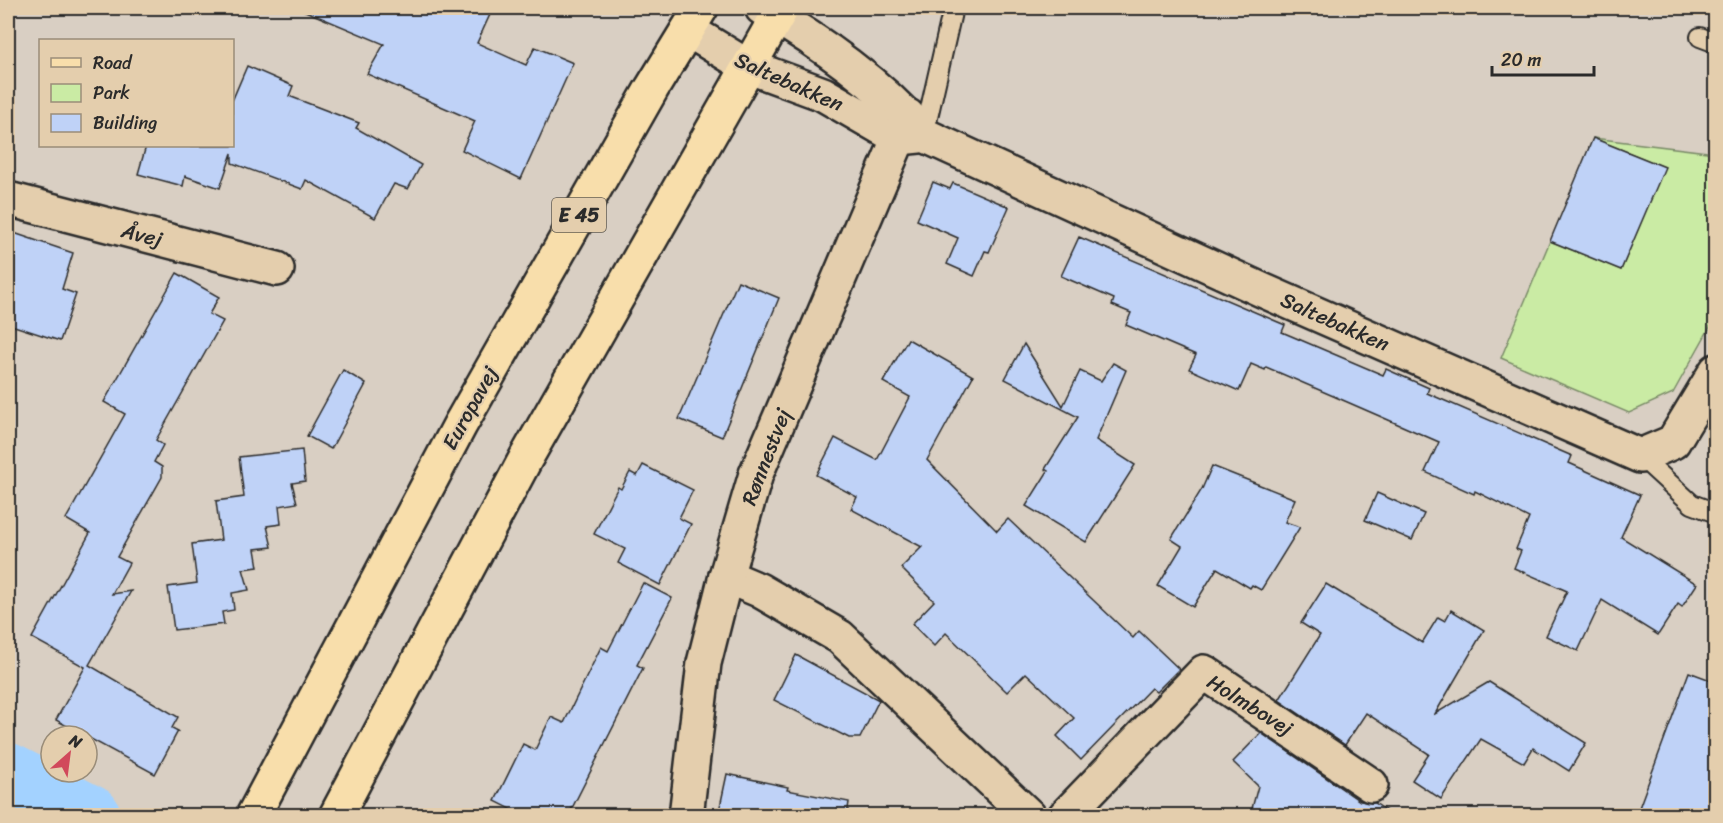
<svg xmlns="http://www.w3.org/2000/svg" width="1723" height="823" viewBox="0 0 1723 823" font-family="Sriracha,sans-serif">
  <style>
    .green { fill: #caeba4; stroke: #7a8b68; stroke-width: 1.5 }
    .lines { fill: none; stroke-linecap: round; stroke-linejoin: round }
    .river { stroke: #a3d2ff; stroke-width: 62 }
    .building { fill: #bfd2f7; stroke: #2b2b2b; stroke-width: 1.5 }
    .lane-casing { stroke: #2b2b2b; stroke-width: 22 }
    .street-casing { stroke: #2b2b2b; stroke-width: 38 }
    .primary-casing { stroke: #2b2b2b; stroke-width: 38 }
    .lane { stroke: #e4cead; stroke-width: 18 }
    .street { stroke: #e4cead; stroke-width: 33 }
    .primary { stroke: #f8deab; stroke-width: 33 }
    .labels { text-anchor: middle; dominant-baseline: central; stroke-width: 4.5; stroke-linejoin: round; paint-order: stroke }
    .shield { fill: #e4cead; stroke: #625c52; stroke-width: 1.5 }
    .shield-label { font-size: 20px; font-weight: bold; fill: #2b2b2b }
    .street-label { font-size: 21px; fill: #2b2b2b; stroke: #e4cead }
  </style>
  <rect width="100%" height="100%" fill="#d9cfc3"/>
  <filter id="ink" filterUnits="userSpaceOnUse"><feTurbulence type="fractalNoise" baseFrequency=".0167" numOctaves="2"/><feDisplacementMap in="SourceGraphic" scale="12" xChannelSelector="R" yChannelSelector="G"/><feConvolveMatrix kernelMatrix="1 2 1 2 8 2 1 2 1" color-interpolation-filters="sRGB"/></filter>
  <g filter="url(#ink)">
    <!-- green -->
    <polygon class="green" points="1593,138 1715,153 1715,318 1673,393 1629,413 1501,358 1550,241 1621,270 1664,167"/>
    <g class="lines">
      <!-- river -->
      <polyline class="river" points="8,774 90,816"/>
    </g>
    <!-- building -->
    <g class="building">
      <polygon points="298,8 493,8 477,43 526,65 535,47 573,63 521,179 462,150 475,121 367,74 384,44"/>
      <polygon points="247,66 293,86 289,96 359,123 356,128 421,165 408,189 394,184 375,218 306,180 302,189 232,163 232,153 220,188 185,176 183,186 138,174 146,146 232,146 232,101"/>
      <polygon points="1593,138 1665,167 1621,270 1550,241"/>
      <polygon points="933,182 950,189 953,183 1009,207 989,252 985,251 974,276 947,264 958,238 917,220"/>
      <polygon points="8,231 73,253 62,289 76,294 60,341 8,324"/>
      <polygon points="1079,237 1285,325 1282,332 1383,375 1386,369 1429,388 1427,393 1572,456 1569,463 1640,495 1621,537 1697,584 1682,607 1678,604 1658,635 1602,600 1578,651 1546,636 1567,591 1514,568 1521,551 1516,549 1529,518 1475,491 1474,494 1425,472 1439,442 1338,398 1266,367 1265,370 1251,364 1239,391 1189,369 1196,355 1126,325 1131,313 1112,305 1114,299 1061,276"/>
      <polygon points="177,273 219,297 209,314 223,321 156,440 163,445 154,462 162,467 162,477 117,557 129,563 112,594 131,591 89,665 178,717 172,728 178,731 155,774 56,720 85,667 32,638 90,533 66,519 125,414 104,402"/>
      <polygon points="738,281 779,298 722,437 679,419"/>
      <polygon points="908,339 973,376 927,460 997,531 1008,519 1133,638 1139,631 1179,669 1156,692 1151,688 1081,760 1057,736 1074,718 1026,673 1007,692 946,633 934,646 912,624 934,601 901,568 922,547 851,509 857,497 816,475 835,438 877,460 910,397 883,382"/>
      <polygon points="1024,344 1063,406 1080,371 1101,381 1113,363 1126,370 1096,440 1135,465 1086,542 1026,506 1048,471 1045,469 1078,417 1005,379"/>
      <polygon points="343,370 366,384 331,449 307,436"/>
      <polygon points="302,450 305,481 292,483 297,503 279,506 281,524 267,526 272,547 255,549 258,567 243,569 249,590 232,593 234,610 222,612 224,624 174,630 168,587 197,583 192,544 221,540 216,501 244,497 239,457"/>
      <polygon points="643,465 693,490 679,518 691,524 660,585 618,563 625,549 594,534 618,487 621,489 630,472 637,476"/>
      <polygon points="1212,466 1295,499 1285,522 1300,527 1261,590 1252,585 1250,588 1217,568 1193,607 1158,586 1182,546 1171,539 1202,489"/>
      <polygon points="1377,493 1424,514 1412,540 1365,520"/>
      <polygon points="643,583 672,598 637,665 643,668 568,816 525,816 495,801 523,744 535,750 551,717 564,723 601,647 608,651"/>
      <polygon points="1326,584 1422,643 1438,617 1445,621 1451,610 1484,630 1435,714 1489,682 1586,743 1569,771 1533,748 1524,763 1481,739 1441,799 1412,780 1429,754 1366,713 1345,745 1279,700 1320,635 1301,623"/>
      <polygon points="796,655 879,700 860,738 849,738 774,700"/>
      <polygon points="1689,672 1716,682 1716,816 1636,816"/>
      <polygon points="1261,733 1360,801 1375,803 1393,816 1250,816 1258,786 1233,762"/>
      <polygon points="727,774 788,787 787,790 849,802 847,816 718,816"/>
    </g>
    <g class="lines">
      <!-- lane casing -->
      <g class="lane-casing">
        <g id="lane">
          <polyline points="1700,37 1716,43"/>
          <polyline points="924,135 953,8"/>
          <polyline points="1640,456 1692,504 1716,513"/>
        </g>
      </g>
      <!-- street casing -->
      <g class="street-casing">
        <g id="street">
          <path d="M762,8c59,35 117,75 162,127l338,155 378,166 33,-14 43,-71"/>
          <polyline points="688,30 747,66 823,94 899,138 919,136"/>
          <polyline points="8,199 277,269"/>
          <polyline points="726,576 759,590 840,637 1029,816"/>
          <polyline points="686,816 704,663 726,576 756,474 908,116"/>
          <polyline points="1065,816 1204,672 1371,785"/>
        </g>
      </g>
      <!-- primary casing -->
      <g class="primary-casing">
        <g id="primary">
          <polyline points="253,816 460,425 652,88 701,8"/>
          <polyline points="336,816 526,458 782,8"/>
        </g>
      </g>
      <!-- lane -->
      <use href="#lane" class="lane"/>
      <!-- street -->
      <use href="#street" class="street"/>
      <!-- primary -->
      <use href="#primary" class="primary"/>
    </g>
  </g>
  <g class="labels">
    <!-- shield labels -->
    <rect class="shield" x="552" y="198" width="54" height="34" rx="4.5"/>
    <g class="shield-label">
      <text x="579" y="215">E 45</text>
    </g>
    <!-- street labels -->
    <g class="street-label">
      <text transform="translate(789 82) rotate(24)">Saltebakken</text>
      <text transform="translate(142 235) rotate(14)">Åvej</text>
      <text transform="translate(1335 322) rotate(24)">Saltebakken</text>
      <text transform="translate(470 408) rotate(-61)">Europavej</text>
      <text transform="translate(766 457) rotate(-69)">Rønnestvej</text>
      <text transform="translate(1250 705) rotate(32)">Holmbovej</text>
    </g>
  </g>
  <!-- margin -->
  <rect width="1723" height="823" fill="none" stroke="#e4cead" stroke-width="30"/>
  <rect x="15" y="15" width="1693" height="793" fill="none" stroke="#2b2b2b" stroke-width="2" filter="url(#ink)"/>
  <!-- legend -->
  <rect x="39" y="39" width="195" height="108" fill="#e4cead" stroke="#9a8d79" stroke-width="1.5"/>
  <rect x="51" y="58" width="30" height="9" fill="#f8deab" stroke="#9a8d79" stroke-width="1.5"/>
  <text x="93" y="69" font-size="18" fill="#2b2b2b">Road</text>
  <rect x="51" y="84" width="30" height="18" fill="#caeba4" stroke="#9a8d79" stroke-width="1.5"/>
  <text x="93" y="99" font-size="18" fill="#2b2b2b">Park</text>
  <rect x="51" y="114" width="30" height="18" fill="#bfd2f7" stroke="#9a8d79" stroke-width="1.5"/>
  <text x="93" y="129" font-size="18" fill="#2b2b2b">Building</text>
  <!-- north arrow -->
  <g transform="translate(69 754) rotate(28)"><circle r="28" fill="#e4cead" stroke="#9a8d79" stroke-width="1.5"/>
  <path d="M0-4.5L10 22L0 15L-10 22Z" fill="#d1495b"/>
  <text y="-9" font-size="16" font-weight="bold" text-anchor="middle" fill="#2b2b2b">N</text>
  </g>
  <!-- scale -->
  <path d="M1492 66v9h102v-9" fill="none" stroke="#2b2b2b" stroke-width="3"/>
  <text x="1501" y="66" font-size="18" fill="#2b2b2b" stroke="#e4cead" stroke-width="4.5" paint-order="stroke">20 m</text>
</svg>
